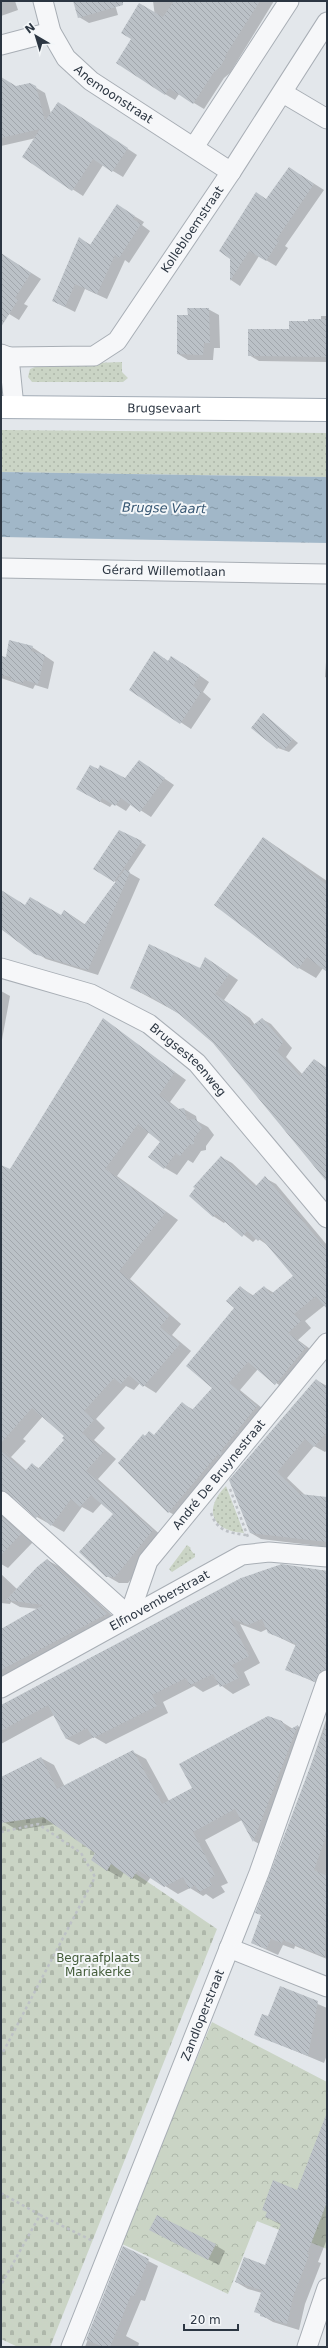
<svg xmlns="http://www.w3.org/2000/svg" width="328" height="2348" viewBox="0 0 328 2348" font-family="'DejaVu Sans',sans-serif">
  <style>
    .grass { fill: url(#grass-dots) }
    .forest { fill: url(#forest-crowns) }
    .cemetery { fill: url(#cemetery-stones) }
    .water { fill: url(#water-ripples) }
    .shadow { fill: #0003; fill-rule: evenodd }
    .building { fill: url(#building-back-hatch) }
    .lines { fill: none; stroke-linecap: round; stroke-linejoin: round }
    .minor-casing { stroke: #a8aeb5; stroke-width: 21 }
    .major-casing { stroke: #a3acb6; stroke-width: 24 }
    .path { stroke: #bdc1c6; stroke-width: 2.5; stroke-dasharray: 3 3; stroke-linecap: butt }
    .minor { stroke: #f6f7f9; stroke-width: 19 }
    .major { stroke: #fff; stroke-width: 22 }
    .labels { text-anchor: middle; dominant-baseline: central; stroke-width: 4; stroke-linejoin: round; paint-order: stroke }
    .street-label { font-size: 12px; fill: #2c3642; stroke: #f3f6f8 }
    .park-label { font-size: 12px; fill: #445d3a; stroke: #f3f6f8 }
    .water-label { font-size: 13px; font-style: italic; fill: #385874; stroke: #f3f6f8 }
  </style>
  <defs>
    <pattern id="grass-dots" width="8" height="8" patternUnits="userSpaceOnUse"><rect width="8" height="8" fill="#cad4c5"/><path d="M2 2h.1M6 6h.1" fill="none" stroke="#aeb7aa" stroke-width="1.8" stroke-linecap="round"/></pattern>
    <pattern id="forest-crowns" width="20" height="18" patternUnits="userSpaceOnUse"><rect width="20" height="18" fill="#cad4c5"/><path d="M2 6a3 3 0 1 1 6 0M12 15a3 3 0 1 1 6 0" fill="none" stroke="#aeb7aa"/></pattern>
    <pattern id="cemetery-stones" width="16" height="16" patternUnits="userSpaceOnUse"><rect width="16" height="16" fill="#cad4c5"/><path d="M2 7V4a2 2 0 0 1 4 0v3zM10 15v-3a2 2 0 0 1 4 0v3z" fill="#aeb7aa"/></pattern>
    <pattern id="water-ripples" width="26" height="14" patternUnits="userSpaceOnUse"><rect width="26" height="14" fill="#a1b7c8"/><path d="M2 4q2-2 4 0t4 0M15 11q2-2 4 0t4 0" fill="none" stroke="#8396a4"/></pattern>
    <pattern id="building-back-hatch" width="6" height="6" patternUnits="userSpaceOnUse"><rect width="6" height="6" fill="#bbc1c7"/><path d="M-1 5l2 2M0 0l6 6M5-1l2 2" fill="none" stroke="#a1a6ac"/></pattern>
  </defs>
  <rect width="100%" height="100%" fill="#e3e7eb"/>
  <!-- grass -->
  <g class="grass">
    <polygon points="122,362 122,372 128,378 123,382 32,382 28,377 30,369 40,365"/>
    <polygon points="1,430 327,433 327,477 1,472"/>
    <path d="M226,1486l18,47c-33,-2 -41,-24 -18,-47z"/>
    <polygon points="187,1545 191,1548 190,1549 194,1554 195,1553 195,1557 172,1572 169,1569"/>
  </g>
  <!-- forest -->
  <polygon class="forest" points="212,2022 327,2082 327,2249 257,2221 228,2294 120,2243"/>
  <!-- cemetery -->
  <polygon class="cemetery" points="47,1809 133,1872 217,1929 50,2347 18,2347 1,2339 1,1816"/>
  <!-- water -->
  <polygon class="water" points="1,472 327,477 327,543 1,537"/>
  <!-- shadow -->
  <g class="shadow">
    <polygon points="1,1 15,1 18,10 1,16"/>
    <polygon points="74,1 114,1 118,15 89,23 79,17"/>
    <polygon points="153,1 171,1 189,12 191,1 274,1 230,73 224,78 204,109 179,94 175,100 165,94"/>
    <polygon points="1,82 16,87 30,84 45,93 51,114 68,109 137,155 123,177 103,165 83,196 23,157 36,138 1,146"/>
    <polygon points="299,174 324,190 285,246 288,248 276,266 259,256 240,286 231,280 231,258 267,200"/>
    <polygon points="126,211 144,222 142,225 150,231 129,263 125,260 107,299 85,289 75,312 53,301 80,239 91,245"/>
    <polygon points="1,261 14,262 41,279 24,304 28,306 19,320 1,309"/>
    <polygon points="208,309 219,315 220,348 214,348 213,360 188,360 178,354 189,316"/>
    <polygon points="321,316 327,316 327,362 259,361 249,355 290,330 309,322 321,320"/>
    <polygon points="32,647 54,662 48,689 35,685 33,689 1,678 1,657 6,658"/>
    <polygon points="164,658 169,662 182,663 209,682 203,692 211,699 191,729 130,689"/>
    <polygon points="326,662 327,662 327,678 325,677"/>
    <polygon points="263,714 298,743 289,752 278,748 252,727"/>
    <polygon points="139,761 174,785 151,817 131,804 126,811 113,803 110,807 88,795 98,770 126,779"/>
    <polygon points="264,838 327,881 327,971 323,968 316,978 299,968 215,905"/>
    <polygon points="141,842 146,845 128,872 140,879 98,975 46,959 1,929 1,898 61,917 65,911 86,925 116,882 94,868"/>
    <polygon points="215,964 238,980 224,1000 250,1018 255,1025 262,1019 271,1024 292,1048 286,1057 303,1075 315,1060 327,1068 327,1180 215,1043 182,1015 132,988"/>
    <polygon points="1,991 10,996 1,1045"/>
    <path d="M103,1020l83,60 -16,22 10,8 4,-1 12,7 1,5 11,6 6,8 -8,11v4l-5,1 -8,12 -5,-3 -11,15 -12,-7 -4,-27 -12,-9 -32,44 61,44 -48,59 51,45 -9,11 19,16 -35,42 -16,-10 -6,7 -8,-4 -30,33 9,9 -11,12 22,19 -18,20 66,59 -36,45h-9l-12,-7 7,-62 -12,-11 -9,10 -11,-6 -18,25 -27,-15 -22,-20 -9,3 27,42 -25,26 -7,-4v-398l9,5zM43,1416l22,20 1,3 -26,30 -8,-5 -5,7 -16,-14 15,-16 -3,-2z"/>
    <polygon points="221,1157 232,1163 257,1186 265,1178 276,1184 327,1245 327,1307 325,1305 305,1321 311,1328 298,1340 317,1354 287,1391 258,1369 240,1390 268,1413 180,1518 169,1512 119,1463 145,1437 154,1436 183,1404 194,1410 213,1388 240,1287 254,1296 264,1287 274,1293 294,1276 269,1246 257,1238 253,1242 226,1221 224,1223 213,1216"/>
    <polygon points="316,1380 327,1386 327,1450 325,1452 314,1446 287,1478 305,1495 327,1498 327,1547 261,1539 251,1533"/>
    <polygon points="47,1560 60,1567 118,1621 1,1684 1,1630 38,1609 20,1607 11,1602 10,1604 1,1603 1,1574 17,1589"/>
    <polygon points="282,1565 327,1571 327,1688 287,1669 297,1646 268,1632 267,1629 261,1632 240,1624 260,1663 244,1672 250,1685 233,1694 219,1684 203,1692 194,1686 163,1702 168,1713 106,1744 94,1737 79,1745 67,1739 54,1715 1,1744 1,1707"/>
    <polygon points="327,1717 327,1874 321,1893 327,1896 323,1903 327,1905 327,1959 295,1946 294,1949 283,1945 278,1955 252,1943"/>
    <polygon points="282,1722 293,1729 298,1726 311,1734 266,1848 254,1841 242,1820 205,1840 228,1883 221,1886 225,1892 213,1899 206,1894 203,1896 190,1888 178,1894 151,1877 145,1885 124,1872 121,1878 107,1870 97,1852 55,1824 17,1830 4,1822 1,1817 1,1778 41,1758 54,1765 65,1787 133,1752 146,1759 169,1801 193,1788"/>
    <polygon points="281,1988 327,2008 327,2055 324,2063 255,2034 269,2017"/>
    <polygon points="327,2114 327,2239 318,2262 321,2263 305,2304 299,2330 273,2322 261,2315 262,2293 248,2289 236,2282 266,2266 281,2225 266,2217 298,2191"/>
    <polygon points="161,2235 215,2245 225,2251 219,2265"/>
    <polygon points="123,2248 158,2266 145,2301 141,2300 126,2336 139,2343 138,2347 85,2347"/>
  </g>
  <!-- building -->
  <g class="building">
    <polygon points="73,1 123,1 123,5 78,18"/>
    <polygon points="174,1 260,1 225,56 226,57 220,67 214,72 193,104 169,88 165,95 116,63 131,39 121,33 139,3 163,17"/>
    <polygon points="1,77 16,86 30,83 36,86 45,121 58,102 128,148 112,172 93,159 72,191 22,157 40,129 1,138"/>
    <polygon points="289,167 314,184 276,240 279,241 266,261 249,251 230,281 230,259 219,251 256,192 266,199"/>
    <polygon points="117,204 135,216 133,219 141,224 119,258 115,255 97,294 75,284 65,307 52,301 79,237 90,245"/>
    <polygon points="1,253 31,273 15,298 18,300 1,327"/>
    <polygon points="187,308 209,308 210,343 204,343 203,355 177,354 177,315 188,315"/>
    <polygon points="308,319 327,319 326,357 248,356 248,329 289,329 289,321 308,321"/>
    <polygon points="9,640 33,646 31,651 45,655 38,684 24,680 23,683 11,680 11,677 1,675 1,656 6,657"/>
    <polygon points="154,651 168,661 171,656 200,675 193,686 201,692 180,724 129,690"/>
    <polygon points="263,713 293,739 284,750 280,746 277,749 251,728"/>
    <polygon points="139,760 165,778 140,812 121,798 115,806 102,798 100,802 76,789 90,765 98,769 100,765 125,778"/>
    <polygon points="119,830 142,841 114,882 93,869"/>
    <polygon points="263,837 327,885 327,972 307,957 298,969 214,905"/>
    <polygon points="125,869 130,872 88,970 34,954 1,929 1,890 25,905 30,897 61,915 64,910 84,925"/>
    <polygon points="149,944 200,968 205,957 218,966 229,974 215,994 241,1012 252,1026 262,1018 283,1042 277,1051 300,1076 314,1059 327,1069 327,1182 213,1043 179,1014 153,998 130,988"/>
    <polygon points="103,1018 175,1072 159,1095 178,1109 184,1108 187,1120 196,1119 202,1128 194,1138 194,1144 189,1145 180,1156 176,1153 164,1169 148,1157 160,1142 138,1124 105,1169 166,1212 119,1271 169,1316 160,1327 180,1344 143,1387 129,1375 121,1384 114,1378 84,1411 94,1420 82,1433 104,1451 86,1471 153,1530 115,1577 106,1577 79,1552 113,1514 91,1495 80,1507 71,1499 51,1526 39,1515 36,1518 8,1493 1,1490 1,1451 25,1471 32,1463 38,1469 64,1440 62,1438 64,1436 32,1408 1,1443 1,1165 10,1169"/>
    <polygon points="221,1156 255,1187 265,1176 327,1250 327,1309 316,1296 294,1314 301,1321 288,1333 306,1347 275,1385 248,1362 229,1383 257,1406 220,1452 222,1453 219,1457 218,1454 168,1513 118,1463 143,1434 145,1436 149,1431 154,1435 182,1402 192,1410 212,1388 186,1366 234,1308 226,1301 240,1286 252,1296 264,1286 271,1294 293,1276 261,1238 258,1241 247,1231 242,1237 216,1214 213,1217 189,1196 195,1188 193,1187"/>
    <polygon points="316,1379 327,1388 327,1432 314,1447 305,1439 277,1472 300,1494 327,1497 327,1542 250,1533 229,1480"/>
    <polygon points="1,1516 21,1534 1,1555"/>
    <polygon points="47,1559 107,1614 1,1670 1,1629 43,1605 6,1600 37,1567"/>
    <polygon points="282,1564 327,1571 327,1669 320,1672 315,1682 285,1670 296,1644 268,1633 262,1619 248,1625 230,1618 249,1656 232,1665 239,1678 220,1687 213,1674 190,1685 186,1678 152,1695 157,1706 93,1738 87,1728 66,1739 48,1705 1,1731 1,1705 241,1578"/>
    <polygon points="268,1716 282,1721 287,1731 298,1725 253,1842 235,1809 193,1832 215,1875 209,1879 212,1885 199,1892 195,1885 189,1889 183,1877 164,1887 138,1870 132,1879 111,1864 107,1871 91,1860 95,1853 43,1817 1,1823 1,1777 41,1757 57,1789 133,1750 162,1804 192,1788 179,1764"/>
    <polygon points="326,1725 327,1833 314,1870 327,1876 325,1957 283,1940 282,1943 271,1939 266,1949 251,1943 261,1915 255,1913"/>
    <polygon points="280,1986 318,2001 308,2056 254,2035 262,2014 268,2016"/>
    <polygon points="326,2115 327,2202 307,2254 309,2255 293,2297 287,2324 260,2316 260,2314 254,2312 262,2290 235,2282 244,2257 265,2265 281,2224 265,2217 267,2212 262,2210 273,2180 297,2190"/>
    <polygon points="157,2215 216,2244 208,2260 149,2230"/>
    <polygon points="123,2246 149,2259 134,2296 131,2295 110,2347 104,2347 86,2340"/>
  </g>
  <g class="lines">
    <!-- minor casing -->
    <g class="minor-casing">
      <g id="minor">
        <path id="s1" d="M43,1l8,31 15,26 25,23 140,91"/>
        <polyline points="1,45 51,32"/>
        <polyline points="283,93 327,119"/>
        <polyline points="194,147 289,1"/>
        <polyline points="1,354 9,357 14,407"/>
        <path id="s2" d="M9,357l85,-1 23,-15 114,-169 96,-150"/>
        <path id="s3" d="M1,568l326,6"/>
        <path id="s4" d="M1,968l90,26 58,30 48,39 130,155"/>
        <polyline points="1,1501 129,1616"/>
        <path id="s5" d="M129,1616l19,-55 179,-218"/>
        <path id="s6" d="M1,1688l241,-133 27,-3 58,5"/>
        <polyline points="229,1948 327,1987"/>
        <path id="s7" d="M71,2347l188,-474 68,-193"/>
        <polyline points="307,2347 327,2288"/>
      </g>
    </g>
    <!-- major casing -->
    <g class="major-casing">
      <g id="major">
        <path id="s8" d="M1,407l326,3"/>
      </g>
    </g>
    <!-- path -->
    <g class="path">
      <polyline points="230,1489 248,1537"/>
      <path d="M211,1513c6,18 18,20 35,22"/>
      <polyline points="1,1832 38,1824 81,1853 95,1877 1,2056"/>
      <polyline points="1,2193 40,2215 1,2285"/>
      <polyline points="40,2215 93,2241"/>
    </g>
    <!-- minor -->
    <use href="#minor" class="minor"/>
    <!-- major -->
    <use href="#major" class="major"/>
  </g>
  <g class="labels">
    <!-- street labels -->
    <g class="street-label">
      <text stroke="none"><textPath href="#s1" startOffset="122">Anemoonstraat</textPath></text>
      <text stroke="none"><textPath href="#s2" startOffset="247">Kollebloemstraat</textPath></text>
      <text stroke="none"><textPath href="#s8" startOffset="163">Brugsevaart</textPath></text>
      <text stroke="none"><textPath href="#s3" startOffset="163">Gérard Willemotlaan</textPath></text>
      <text stroke="none"><textPath href="#s4" startOffset="212">Brugsesteenweg</textPath></text>
      <text stroke="none"><textPath href="#s5" startOffset="170">André De Bruynestraat</textPath></text>
      <text stroke="none"><textPath href="#s6" startOffset="181">Elfnovemberstraat</textPath></text>
      <text stroke="none"><textPath href="#s7" startOffset="357">Zandloperstraat</textPath></text>
    </g>
    <!-- park labels -->
    <g class="park-label">
      <text x="98" y="1958">Begraafplaats<tspan x="98" dy="14">Mariakerke</tspan></text>
    </g>
    <!-- water labels -->
    <g class="water-label">
      <text transform="translate(164 508) rotate(1)">Brugse Vaart</text>
    </g>
  </g>
  <!-- border -->
  <rect width="328" height="2348" fill="none" stroke="#2c3642" stroke-width="4"/>
  <!-- north arrow -->
  <g transform="translate(36 36) rotate(322)" stroke="#f3f6f8" stroke-width="3" paint-order="stroke">
  <path d="M0-3L7 15L0 10L-7 15Z" fill="#2c3642"/>
  <text y="-6" font-size="11" font-weight="bold" text-anchor="middle" fill="#2c3642">N</text>
  </g>
  <!-- scale -->
  <path d="M184 2324v6h54v-6" fill="none" stroke="#2c3642" stroke-width="2"/>
  <text x="190" y="2324" font-size="12" fill="#2c3642" stroke="#f3f6f8" stroke-width="3" paint-order="stroke">20 m</text>
</svg>
